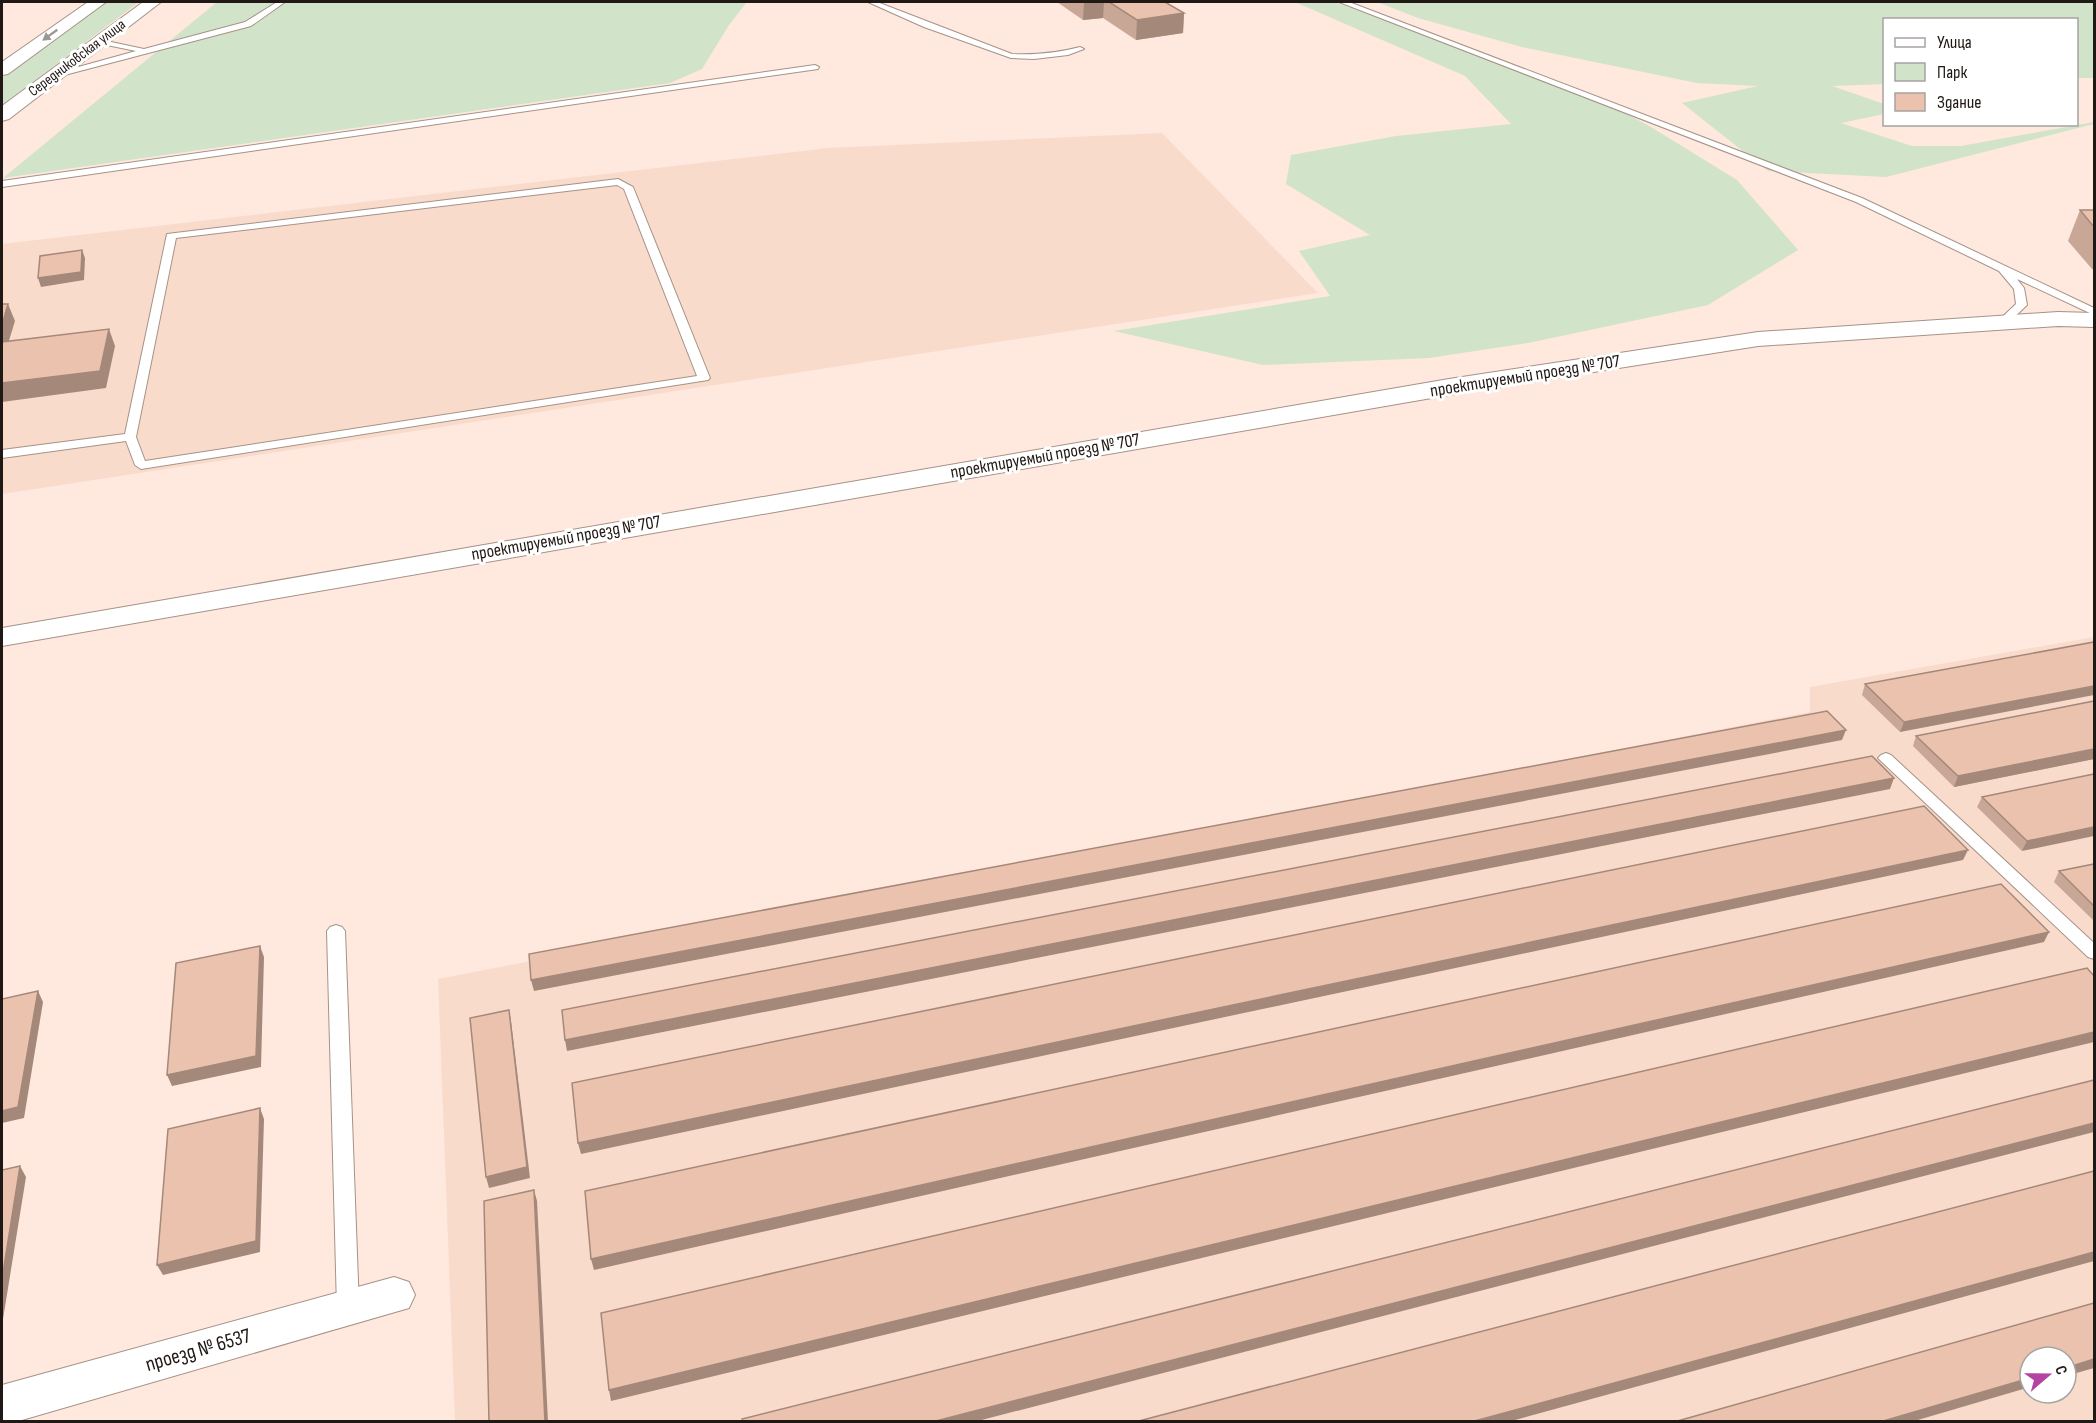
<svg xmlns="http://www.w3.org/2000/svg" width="2096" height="1423" viewBox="0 0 2096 1423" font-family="'Sofia Sans Condensed',sans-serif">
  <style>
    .built { fill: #f9dbcc; fill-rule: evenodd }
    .green { fill: #d1e3c9 }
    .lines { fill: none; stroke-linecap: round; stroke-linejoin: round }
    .lane-casing { stroke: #a69287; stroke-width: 2 }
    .street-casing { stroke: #a69287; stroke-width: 2 }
    .secondary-casing { stroke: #a69287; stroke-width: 2 }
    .lane { fill: #fff; fill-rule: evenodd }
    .street { fill: #fff; fill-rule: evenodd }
    .secondary { fill: #fff; fill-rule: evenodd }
    .wall { fill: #c9a796 }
    .shaded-wall { fill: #a4887a }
    .building { fill: #eac2ae; stroke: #a4887a; stroke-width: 1.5 }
    .oneway { fill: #9b9795 }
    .labels { text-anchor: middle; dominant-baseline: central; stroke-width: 6; stroke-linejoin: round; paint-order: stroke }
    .far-street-label { font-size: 15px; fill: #201814; stroke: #fff }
    .street-label { font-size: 18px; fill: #201814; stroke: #fff }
    .near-street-label { font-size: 21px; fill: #201814; stroke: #fff }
  </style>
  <rect width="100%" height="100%" fill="#ffe8dd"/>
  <!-- built -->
  <g class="built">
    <polygon points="1162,133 1318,293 2,494 2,244 828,148"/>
    <path d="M2094,637v784h-1639l-17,-442 1372,-267v-25zM2030,1357h36v36h-36z"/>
  </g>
  <!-- green -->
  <g class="green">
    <polygon points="106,2 139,2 2,105 2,77"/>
    <polygon points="217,2 747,2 729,25 702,69 670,83 3,178"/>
    <polygon points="1295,2 1334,2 1588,93 1651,127 1737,180 1798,250 1708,305 1528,343 1429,358 1263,365 1114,331 1330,296 1299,251 1370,235 1286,184 1291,155 1396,136 1511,124 1465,76"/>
    <polygon points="1377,2 2094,2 2094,78 2077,78 2076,20 1884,20 1884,84 1832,86 1884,104 1884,114 1841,123 1912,146 1961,146 2094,122 2094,124 1886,177 1768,171 1682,103 1758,86 1697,83 1522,47 1418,18"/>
  </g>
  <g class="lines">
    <!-- lane casing -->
    <g class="lane-casing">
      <g id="lane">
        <polygon points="277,2 285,2 251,26 57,77 53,74 136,51 97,43 97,39 144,49 245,22"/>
        <path d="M868,2h9l135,52c24,1 45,-1 68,-7l4,2 -16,6 -34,4 -23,-1 -87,-31z"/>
        <polygon points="1339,2 1349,2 1862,198 2094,308 2094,315 2017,279 2024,288 2027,305 2006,325 1998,325 1998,321 2016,304 2014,289 1999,271 1856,202"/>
        <polygon points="815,65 819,67 818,69 2,187 2,181"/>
        <path d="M618,179l15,8 77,191 -2,2 -567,89 -6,-4 -9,-24 -124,17v-8l123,-16 42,-200zM617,185l7,4 73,187 -552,85 -9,-24 40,-199z"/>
        <polygon points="1886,753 1891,755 2094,943 2094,959 2088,957 1881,761 1878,758 1881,755"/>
        <polygon points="336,925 342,927 345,931 359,1308 356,1315 348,1317 340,1315 337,1308 327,931 330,927"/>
      </g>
    </g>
    <!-- street casing -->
    <g class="street-casing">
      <polygon id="street" points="394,1277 409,1282 415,1295 409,1308 15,1422 2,1422 2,1385"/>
    </g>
    <!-- secondary casing -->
    <g class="secondary-casing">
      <g id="secondary">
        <polygon points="88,2 106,2 8,74 2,75 2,62"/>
        <polygon points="143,2 161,2 9,119 2,121 2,106"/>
        <polygon points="2058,312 2094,313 2094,327 2058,326 1758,346 1449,395 2,646 2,628 1449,379 1758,332"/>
      </g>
    </g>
    <!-- lane -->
    <use href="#lane" class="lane"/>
    <!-- street -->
    <use href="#street" class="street"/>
    <!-- secondary -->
    <use href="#secondary" class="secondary"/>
  </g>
  <!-- wall -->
  <g class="wall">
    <polygon points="1057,2 1165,2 1184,13 1183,33 1136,40 1103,18 1083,20"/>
    <polygon points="2080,210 2094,210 2094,270 2092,269 2068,241"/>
    <polygon points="2094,642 1900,732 1862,695 1865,684"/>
    <polygon points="2094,701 2094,759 1954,787 1913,746 1916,736"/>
    <polygon points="2094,774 2022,851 1977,807 1982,797"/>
    <polygon points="2094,864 2094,921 2054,882 2059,871"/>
  </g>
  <!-- shaded-wall -->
  <g class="shaded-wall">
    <polygon points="1084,2 1104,2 1103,18 1083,20"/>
    <polygon points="1184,13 1183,33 1136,40 1137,20"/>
    <polygon points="82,250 85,258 84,280 41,287 38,278"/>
    <polygon points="8,304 15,321 3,360 2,357 2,325"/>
    <polygon points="109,329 115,346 106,388 2,402 2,383"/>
    <polygon points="2094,686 2094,695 1900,732 1904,722"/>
    <polygon points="1846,730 1842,740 534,991 531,980"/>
    <polygon points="2094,749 2094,759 1954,787 1958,776"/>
    <polygon points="1894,778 1890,789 567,1051 565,1040"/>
    <polygon points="2094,827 2094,836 2022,851 2027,841"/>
    <polygon points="1968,850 1963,860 581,1154 578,1143"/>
    <polygon points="2049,932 2044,942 594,1270 591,1259"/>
    <polygon points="260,946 264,957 261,1067 172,1086 167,1075"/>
    <polygon points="38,991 43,1002 24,1118 2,1123 2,1111"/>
    <polygon points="509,1010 511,1021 530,1178 489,1188 486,1177"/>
    <polygon points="2094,1032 2094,1042 611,1401 609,1390"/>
    <polygon points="260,1108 264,1119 260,1252 163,1275 157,1265"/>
    <polygon points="2094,1123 2094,1132 974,1422 932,1422"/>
    <polygon points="20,1166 26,1177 3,1319 2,1319 2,1279"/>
    <polygon points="534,1190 537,1201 548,1422 545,1422"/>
    <polygon points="2094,1252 2094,1261 1508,1422 1471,1422"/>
    <polygon points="2094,1359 2094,1368 2066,1376 2066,1368"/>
    <polygon points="2030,1378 2030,1387 1911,1422 1880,1422"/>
  </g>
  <!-- building -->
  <g class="building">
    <polygon points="1109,2 1165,2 1184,13 1137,20"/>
    <polygon points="2080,210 2094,210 2094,227"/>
    <polygon points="82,250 81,272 38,278 40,256"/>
    <polygon points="2,304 8,304 2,325"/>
    <polygon points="109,329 100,371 2,383 2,342"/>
    <polygon points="2094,642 2094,686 1904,722 1865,684"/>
    <polygon points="2094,701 2094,749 1958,776 1916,736"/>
    <polygon points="1827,711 1846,730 531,980 529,954"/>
    <polygon points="1872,756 1894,778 565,1040 562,1010"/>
    <polygon points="2094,774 2094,827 2027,841 1982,797"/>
    <polygon points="1924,806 1968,850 578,1143 572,1083"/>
    <polygon points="2094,864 2094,906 2059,871"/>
    <polygon points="2001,884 2049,932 591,1259 585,1191"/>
    <polygon points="260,946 256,1056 167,1075 176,963"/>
    <polygon points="2087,968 2094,976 2094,1032 609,1390 601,1313"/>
    <polygon points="38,991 18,1107 2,1111 2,999"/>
    <polygon points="509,1010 527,1167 486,1177 470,1018"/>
    <polygon points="2094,1080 2094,1123 932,1422 743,1422 742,1419"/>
    <polygon points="260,1108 256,1241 157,1265 168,1129"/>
    <polygon points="20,1166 2,1279 2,1170"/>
    <polygon points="2094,1171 2094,1252 1471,1422 1135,1422"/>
    <polygon points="534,1190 545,1422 489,1422 484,1201"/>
    <polygon points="2094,1303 2094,1359 2066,1368 2066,1357 2030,1357 2030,1378 1880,1422 1674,1422"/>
  </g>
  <!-- one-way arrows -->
  <defs><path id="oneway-solid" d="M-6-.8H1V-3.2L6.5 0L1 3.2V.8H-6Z" transform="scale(1.5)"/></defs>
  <use class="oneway" href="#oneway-solid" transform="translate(50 35) rotate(144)"/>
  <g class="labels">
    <!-- far-street labels -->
    <g class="far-street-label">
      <text transform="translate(77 58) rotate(-37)">Середниковская улица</text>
    </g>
    <!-- street labels -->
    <g class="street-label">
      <text transform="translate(1525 376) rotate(-9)">проектируемый проезд № 707</text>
      <text transform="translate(1045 456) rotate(-10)">проектируемый проезд № 707</text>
      <text transform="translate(566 538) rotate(-10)">проектируемый проезд № 707</text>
    </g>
    <!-- near-street labels -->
    <g class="near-street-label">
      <text transform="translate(198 1350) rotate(-16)">проезд № 6537</text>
    </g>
  </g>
  <!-- border -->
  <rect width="2096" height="1423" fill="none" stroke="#201814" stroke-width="6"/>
  <!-- legend -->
  <rect x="1883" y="18" width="195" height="108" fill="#ffffff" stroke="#a6a3a1" stroke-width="1.5"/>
  <rect x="1895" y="38" width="30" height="9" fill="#ffffff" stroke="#a6a3a1" stroke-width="1.5"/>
  <text x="1937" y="48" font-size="18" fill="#201814">Улица</text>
  <rect x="1895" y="63" width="30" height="18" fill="#d1e3c9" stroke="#a6a3a1" stroke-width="1.5"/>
  <text x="1937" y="78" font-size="18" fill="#201814">Парк</text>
  <rect x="1895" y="93" width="30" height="18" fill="#eac2ae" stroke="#a6a3a1" stroke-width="1.5"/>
  <text x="1937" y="108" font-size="18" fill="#201814">Здание</text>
  <!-- north arrow -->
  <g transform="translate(2048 1375) rotate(70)"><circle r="28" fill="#ffffff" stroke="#a6a3a1" stroke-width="1.5"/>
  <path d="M0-4.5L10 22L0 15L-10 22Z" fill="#b444a1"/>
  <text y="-9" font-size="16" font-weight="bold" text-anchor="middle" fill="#201814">С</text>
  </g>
</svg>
